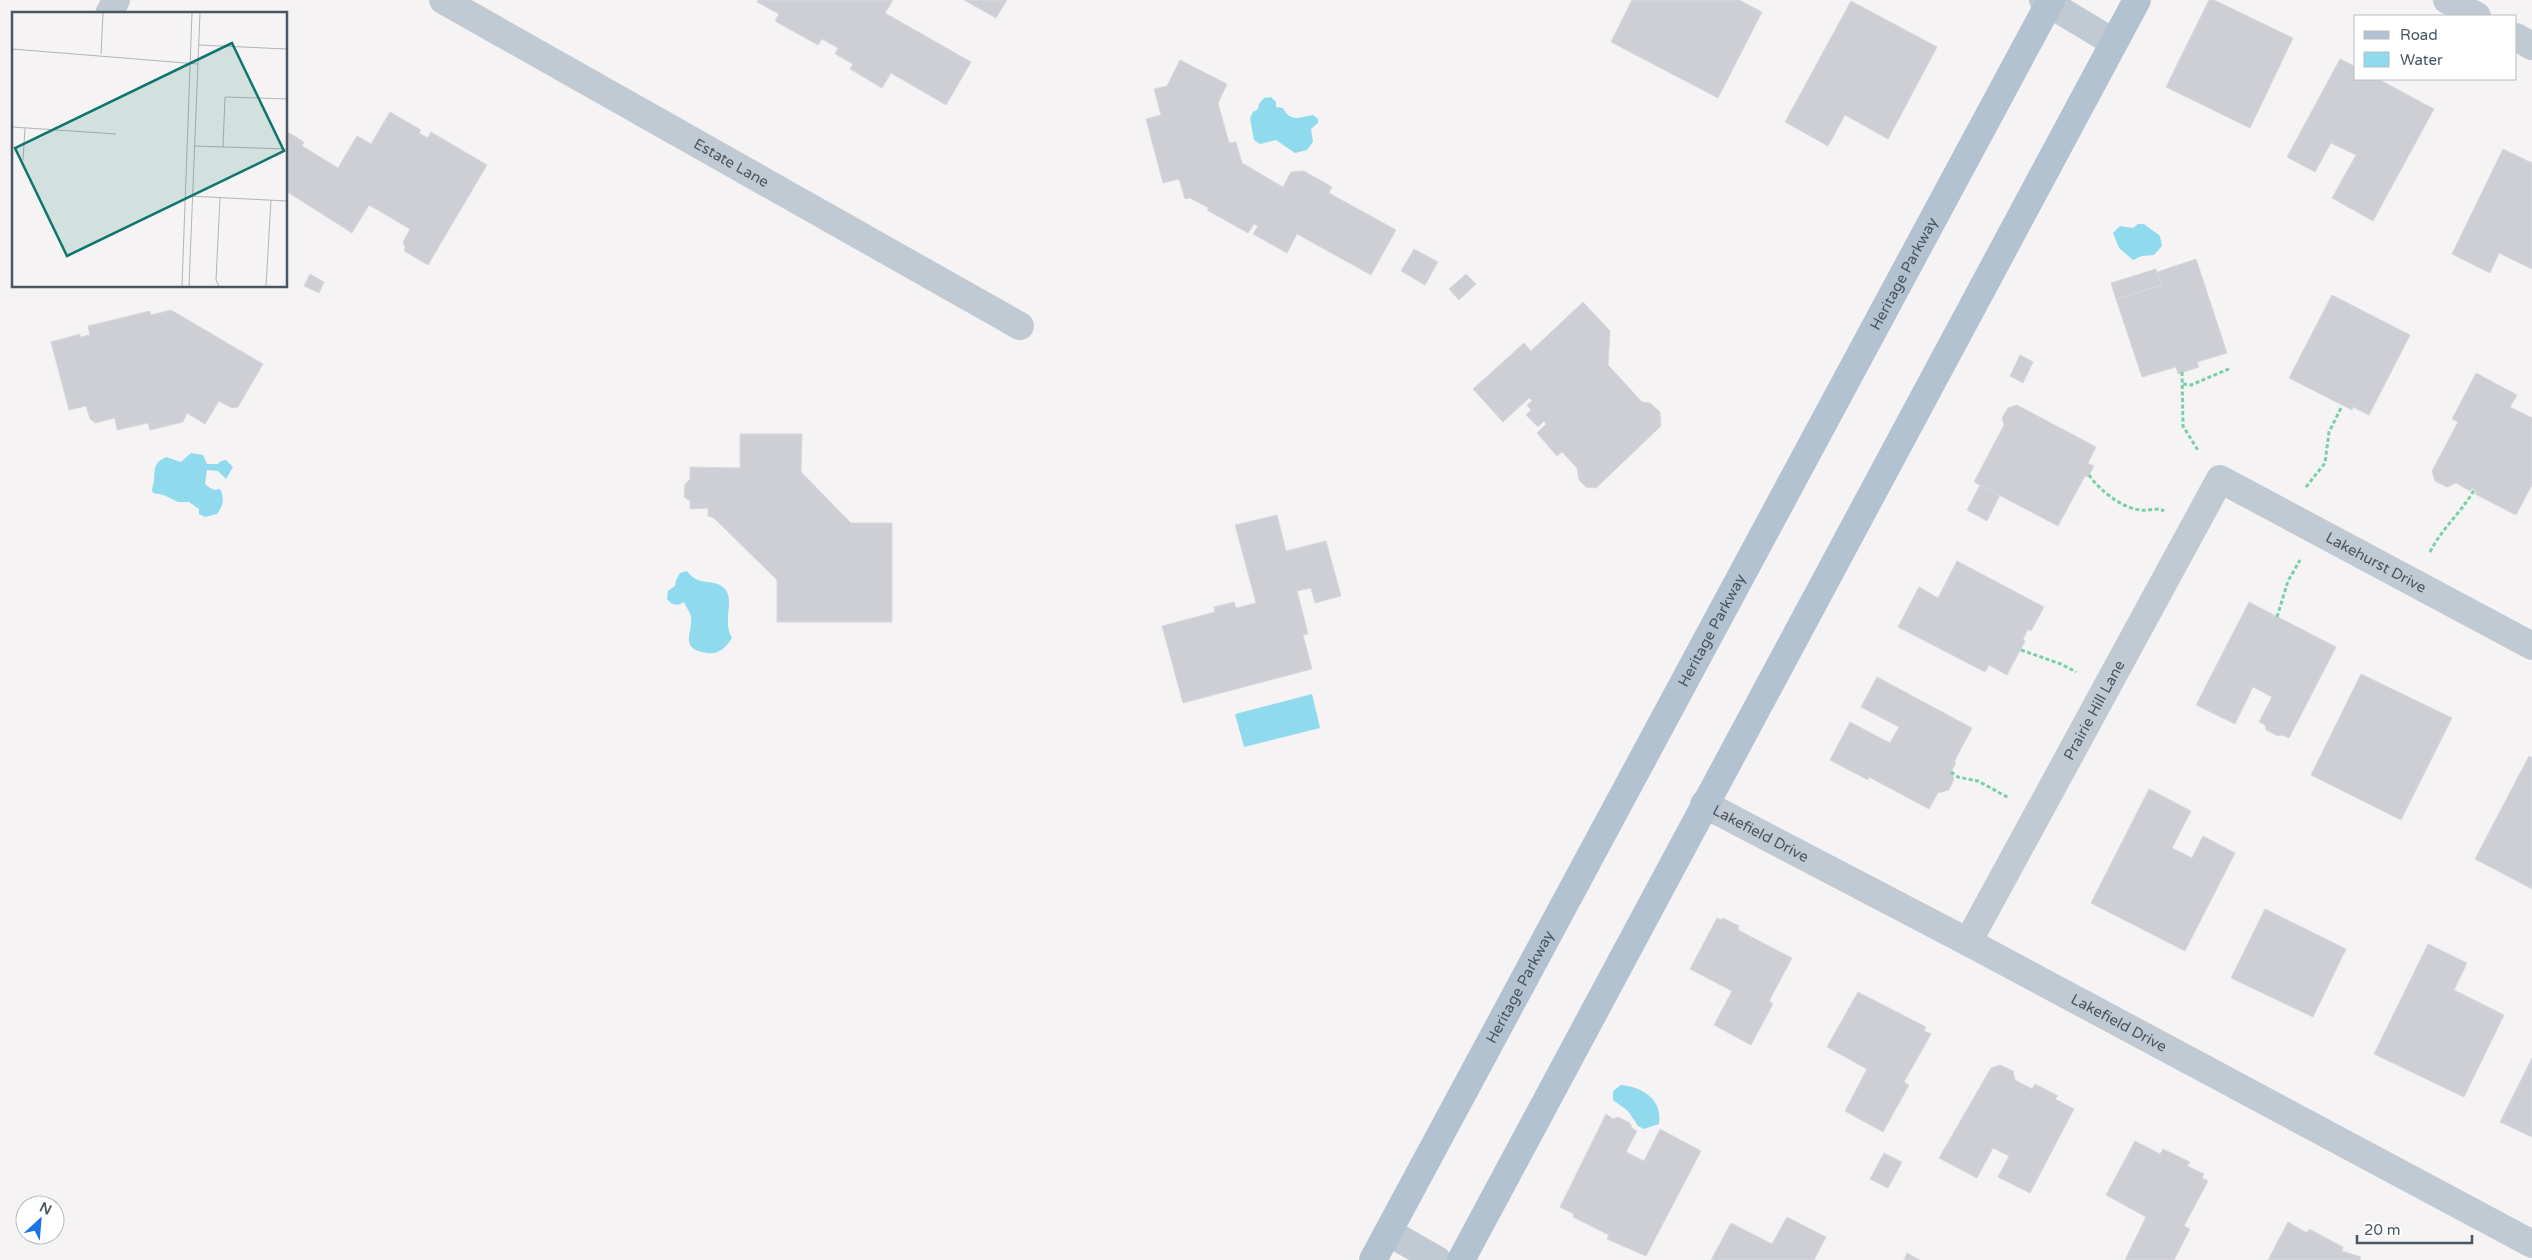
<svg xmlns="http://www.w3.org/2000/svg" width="2532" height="1260" viewBox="0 0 2532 1260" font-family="'Varela Round',sans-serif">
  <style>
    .water { fill: #90daee }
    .building { fill: #cdcfd5; stroke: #d7d9de }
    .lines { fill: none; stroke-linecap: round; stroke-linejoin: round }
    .path { stroke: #7ad0a6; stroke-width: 3; stroke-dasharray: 4 2.5; stroke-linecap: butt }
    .minor { stroke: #c1cad2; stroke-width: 28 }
    .major { stroke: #b3c2d1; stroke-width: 28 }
    .labels { text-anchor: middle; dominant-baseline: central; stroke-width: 5; stroke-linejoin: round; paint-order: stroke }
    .street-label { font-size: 15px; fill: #4a5661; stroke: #fff }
    .inset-road { fill: none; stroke: #b1b4b9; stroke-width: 1 }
    .view { fill: #0f766e; fill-opacity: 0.15; stroke: #0f766e; stroke-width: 2.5 }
    .inset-edge { fill: none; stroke: #4a5661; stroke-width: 2.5 }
  </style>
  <rect width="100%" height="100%" fill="#f5f3f3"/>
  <!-- water -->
  <g class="water">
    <path d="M1271,97l5,5v5l7,1c7,15 18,9 30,7l5,4v4l-7,6 2,13 -6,8 -12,3 -19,-13 -16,4 -6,-4 -4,-22 3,-6 5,-3 1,-5 5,-6z"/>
    <polygon points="2138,224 2144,224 2160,236 2162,246 2154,255 2142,256 2133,260 2119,248 2113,233 2120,226 2133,228"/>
    <path d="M191,453l12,2 4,9h11l3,-3 5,-1 7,7 -7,12 -8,-8 -11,-1 -2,14c5,4 8,7 15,5 5,9 3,17 -3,25l-12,3 -6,-3v-5l-10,-7h-11l-14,-7 -11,-2c-2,-5 0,-6 1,-12 1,-12 -1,-18 12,-24l15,5z"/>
    <path d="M687,571c12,17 27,6 38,18 10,12 -3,31 7,49 -6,9 -13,17 -25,15 -29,-4 -14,-21 -16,-36 -1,-5 -5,-10 -7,-15l-6,3 -6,-1 -5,-5 1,-8 7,-5 1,-6 4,-7z"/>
    <polygon points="1312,694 1320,728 1244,747 1235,714"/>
    <path d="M1621,1085c22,2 42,15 38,39l-15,5 -6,-3 -10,-15 -15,-11v-9z"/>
  </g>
  <!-- building -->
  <g class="building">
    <polygon points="758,0 893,0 885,13 971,62 946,105 891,73 882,88 850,69 853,64 835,54 838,48 822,39 818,45 775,21 779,14 757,2"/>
    <polygon points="964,0 1007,0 996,18"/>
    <polygon points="1632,0 1739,0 1762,12 1718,98 1611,42"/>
    <polygon points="2209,0 2214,0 2293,38 2250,128 2166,87"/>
    <polygon points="1851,1 1937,47 1888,139 1845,115 1828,146 1785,122"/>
    <polygon points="2340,59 2356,67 2356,79 2378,79 2434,109 2373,221 2332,198 2356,155 2331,143 2315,172 2287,157"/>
    <polygon points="1180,60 1227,84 1218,103 1229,143 1236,142 1242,163 1283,187 1291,172 1304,171 1332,187 1329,193 1396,230 1371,275 1297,234 1287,253 1253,234 1258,226 1254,224 1248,233 1207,210 1209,208 1190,198 1185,199 1179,179 1163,183 1146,119 1161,115 1154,89 1167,86"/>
    <polygon points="390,112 421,130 419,133 428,138 431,132 487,165 428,265 404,251 405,247 403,242 410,229 369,205 352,233 286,191 286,131 304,142 302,146 338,168 357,136 371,144"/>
    <polygon points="2503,149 2532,163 2532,269 2499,253 2490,273 2452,254"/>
    <polygon points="1414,249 1438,262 1425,285 1401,271"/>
    <polygon points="2196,259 2227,353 2197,362 2199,367 2178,374 2176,367 2142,377 2116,299 2161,285 2157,272"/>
    <polygon points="2156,269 2161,285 2116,299 2111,283"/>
    <polygon points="310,274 324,282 319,293 304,286"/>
    <polygon points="1466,274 1476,284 1459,300 1449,289"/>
    <polygon points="2332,295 2410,335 2369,415 2353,407 2352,410 2289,378"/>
    <polygon points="1583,302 1610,331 1608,365 1642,402 1650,403 1660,412 1661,426 1596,488 1586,487 1579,480 1577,468 1562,452 1557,456 1537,433 1546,424 1544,421 1538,427 1526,415 1531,410 1527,405 1532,401 1529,398 1503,422 1473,389 1524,343 1531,351"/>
    <polygon points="171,310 263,364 238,407 232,408 219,401 205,424 187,413 183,422 150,430 148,423 117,430 115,418 95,423 90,419 86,406 69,410 51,342 80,334 80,337 90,335 88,326 150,311 151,315"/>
    <polygon points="2020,355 2033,362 2023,383 2010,376"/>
    <polygon points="2476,373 2517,395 2510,407 2532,418 2532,485 2516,515 2475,494 2476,491 2472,488 2470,491 2456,483 2447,487 2435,481 2432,471 2458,422 2452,419"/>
    <polygon points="2017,405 2096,447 2088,463 2094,466 2088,477 2085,476 2058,526 1974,482 2004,425 2002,418 2008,408"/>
    <polygon points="740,434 802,434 801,472 851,523 892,523 892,622 777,622 777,580 714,518 708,516 708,508 690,509 690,501 684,497 685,484 690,479 690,467 740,468"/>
    <polygon points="1980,485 2000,495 1987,521 1967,510"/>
    <polygon points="1277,515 1286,551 1326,541 1341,596 1315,603 1311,588 1297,591 1308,634 1303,635 1312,669 1183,703 1162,626 1215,612 1214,607 1234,602 1236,608 1256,603 1235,525"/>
    <polygon points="1957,561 2044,607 2031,631 2028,629 2023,639 2025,641 2007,675 1989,665 1985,672 1898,627 1919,587 1938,598"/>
    <polygon points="2249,602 2336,647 2289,738 2282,735 2278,736 2266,730 2265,725 2259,722 2272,697 2253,687 2235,724 2196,705"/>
    <polygon points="2361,674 2452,718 2401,820 2311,775"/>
    <polygon points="1877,677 1972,728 1954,762 1956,763 1951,772 1954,779 1949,790 1938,793 1929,809 1869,777 1868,780 1830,760 1850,722 1890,743 1899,727 1861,707"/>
    <polygon points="2529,756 2532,758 2532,889 2475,859"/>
    <polygon points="2149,789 2191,811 2172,848 2192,858 2203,836 2235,853 2185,951 2091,903"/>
    <polygon points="2265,909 2346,949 2313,1017 2231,978"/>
    <polygon points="1717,918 1721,920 1723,918 1739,926 1738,930 1792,958 1769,1001 1773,1004 1751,1045 1714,1025 1732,991 1690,969"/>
    <polygon points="2428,944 2467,963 2454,990 2504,1015 2464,1097 2374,1054"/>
    <polygon points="1858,992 1926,1027 1924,1031 1931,1034 1904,1082 1909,1085 1883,1132 1845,1111 1867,1069 1827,1047"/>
    <polygon points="2532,1058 2532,1137 2500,1122"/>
    <polygon points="2000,1065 2013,1071 2015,1080 2032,1089 2035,1084 2058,1096 2055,1099 2074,1109 2030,1193 1998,1177 2009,1156 1993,1148 1977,1178 1939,1158 1991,1068"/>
    <polygon points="1606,1114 1613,1119 1618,1117 1630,1123 1632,1128 1637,1131 1626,1152 1644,1161 1660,1129 1701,1151 1646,1256 1607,1239 1609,1235 1573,1217 1574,1214 1560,1207"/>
    <polygon points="2135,1141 2160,1154 2163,1149 2190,1162 2187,1166 2204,1174 2202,1178 2208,1181 2184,1226 2190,1229 2174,1260 2125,1260 2146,1217 2106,1195"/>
    <polygon points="1884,1153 1902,1162 1888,1188 1870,1179"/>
    <polygon points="1787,1217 1826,1237 1814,1260 1711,1260 1731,1223 1772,1244"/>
    <polygon points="2288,1222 2307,1233 2309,1229 2343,1247 2342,1251 2361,1257 2360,1260 2268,1260"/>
    <polygon points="1907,1253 1920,1260 1904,1260"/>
  </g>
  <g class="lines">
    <!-- path -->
    <g class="path">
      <polyline points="2182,372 2183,426 2199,452"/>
      <polyline points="2183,384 2191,385 2231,368"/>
      <path d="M2089,475c10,15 34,34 52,35 8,1 16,-3 23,1"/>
      <polyline points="2306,487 2325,463 2329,432 2342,406"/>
      <path d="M2430,552c12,-24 31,-39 44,-62"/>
      <polyline points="2277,617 2288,581 2300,560"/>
      <polyline points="2021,650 2061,664 2076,672"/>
      <polyline points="1951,772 1958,777 1978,781 2009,798"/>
    </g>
    <!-- minor -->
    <g class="minor">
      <path id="s1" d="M443,0l577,326"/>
      <polyline points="2043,0 2113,42"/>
      <polyline points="2447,0 2477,16"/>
      <polyline points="109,14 116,0"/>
      <polyline points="2516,37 2532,46"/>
      <path id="s2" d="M1704,804l264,138 564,302"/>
      <path id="s3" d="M1968,942l252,-463 312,167"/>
      <polyline points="1388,1232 1437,1260"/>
    </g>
    <!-- major -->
    <g class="major">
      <path id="s4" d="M1373,1260l678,-1260"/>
      <polyline points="1461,1260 2137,0"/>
    </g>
  </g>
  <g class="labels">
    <!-- street labels -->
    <g class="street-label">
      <text stroke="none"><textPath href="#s1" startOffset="331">Estate Lane</textPath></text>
      <text stroke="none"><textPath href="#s4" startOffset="1120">Heritage Parkway</textPath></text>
      <text stroke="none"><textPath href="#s3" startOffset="704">Lakehurst Drive</textPath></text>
      <text stroke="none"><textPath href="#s4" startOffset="715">Heritage Parkway</textPath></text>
      <text stroke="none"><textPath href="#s3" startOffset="264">Prairie Hill Lane</textPath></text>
      <text stroke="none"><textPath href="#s2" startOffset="64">Lakefield Drive</textPath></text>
      <text stroke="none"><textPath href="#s4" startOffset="310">Heritage Parkway</textPath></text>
      <text stroke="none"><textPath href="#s2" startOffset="469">Lakefield Drive</textPath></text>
    </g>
  </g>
  <!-- overview -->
  <g transform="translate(12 12)">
    <rect width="275" height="275" fill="#f5f3f3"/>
    <path class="inset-road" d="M187,33l88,4M0,37l186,15M89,42l2,-41M0,115l104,7M182,134l93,3M211,135l2,-50 62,2M11,148l2,-32M177,184l98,5M170,274l10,-273M177,274l11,-273M207,274l-3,-6 4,-82M254,274l5,-86"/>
    <path class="view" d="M220,31l52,108 -217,105 -52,-108z"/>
    <rect width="275" height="275" class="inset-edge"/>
  </g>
  <!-- legend -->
  <rect x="2354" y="15" width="162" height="65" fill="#ffffff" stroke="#b7bbc0"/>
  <rect x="2364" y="31" width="25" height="8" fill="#b3c2d1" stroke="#b7bbc0"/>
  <text x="2400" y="40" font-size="15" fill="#4a5661">Road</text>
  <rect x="2364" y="52" width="25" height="15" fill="#90daee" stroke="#b7bbc0"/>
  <text x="2400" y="65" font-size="15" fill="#4a5661">Water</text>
  <!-- north arrow -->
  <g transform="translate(40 1220) rotate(26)"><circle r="24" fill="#ffffff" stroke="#b7bbc0"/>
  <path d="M0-4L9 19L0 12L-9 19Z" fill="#1a73e8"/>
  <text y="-8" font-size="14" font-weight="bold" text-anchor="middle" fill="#4a5661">N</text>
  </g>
  <!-- scale -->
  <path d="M2357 1235v8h115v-8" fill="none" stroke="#4a5661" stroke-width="2.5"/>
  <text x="2364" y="1235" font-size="15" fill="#4a5661" stroke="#ffffff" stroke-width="4" paint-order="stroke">20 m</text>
</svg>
